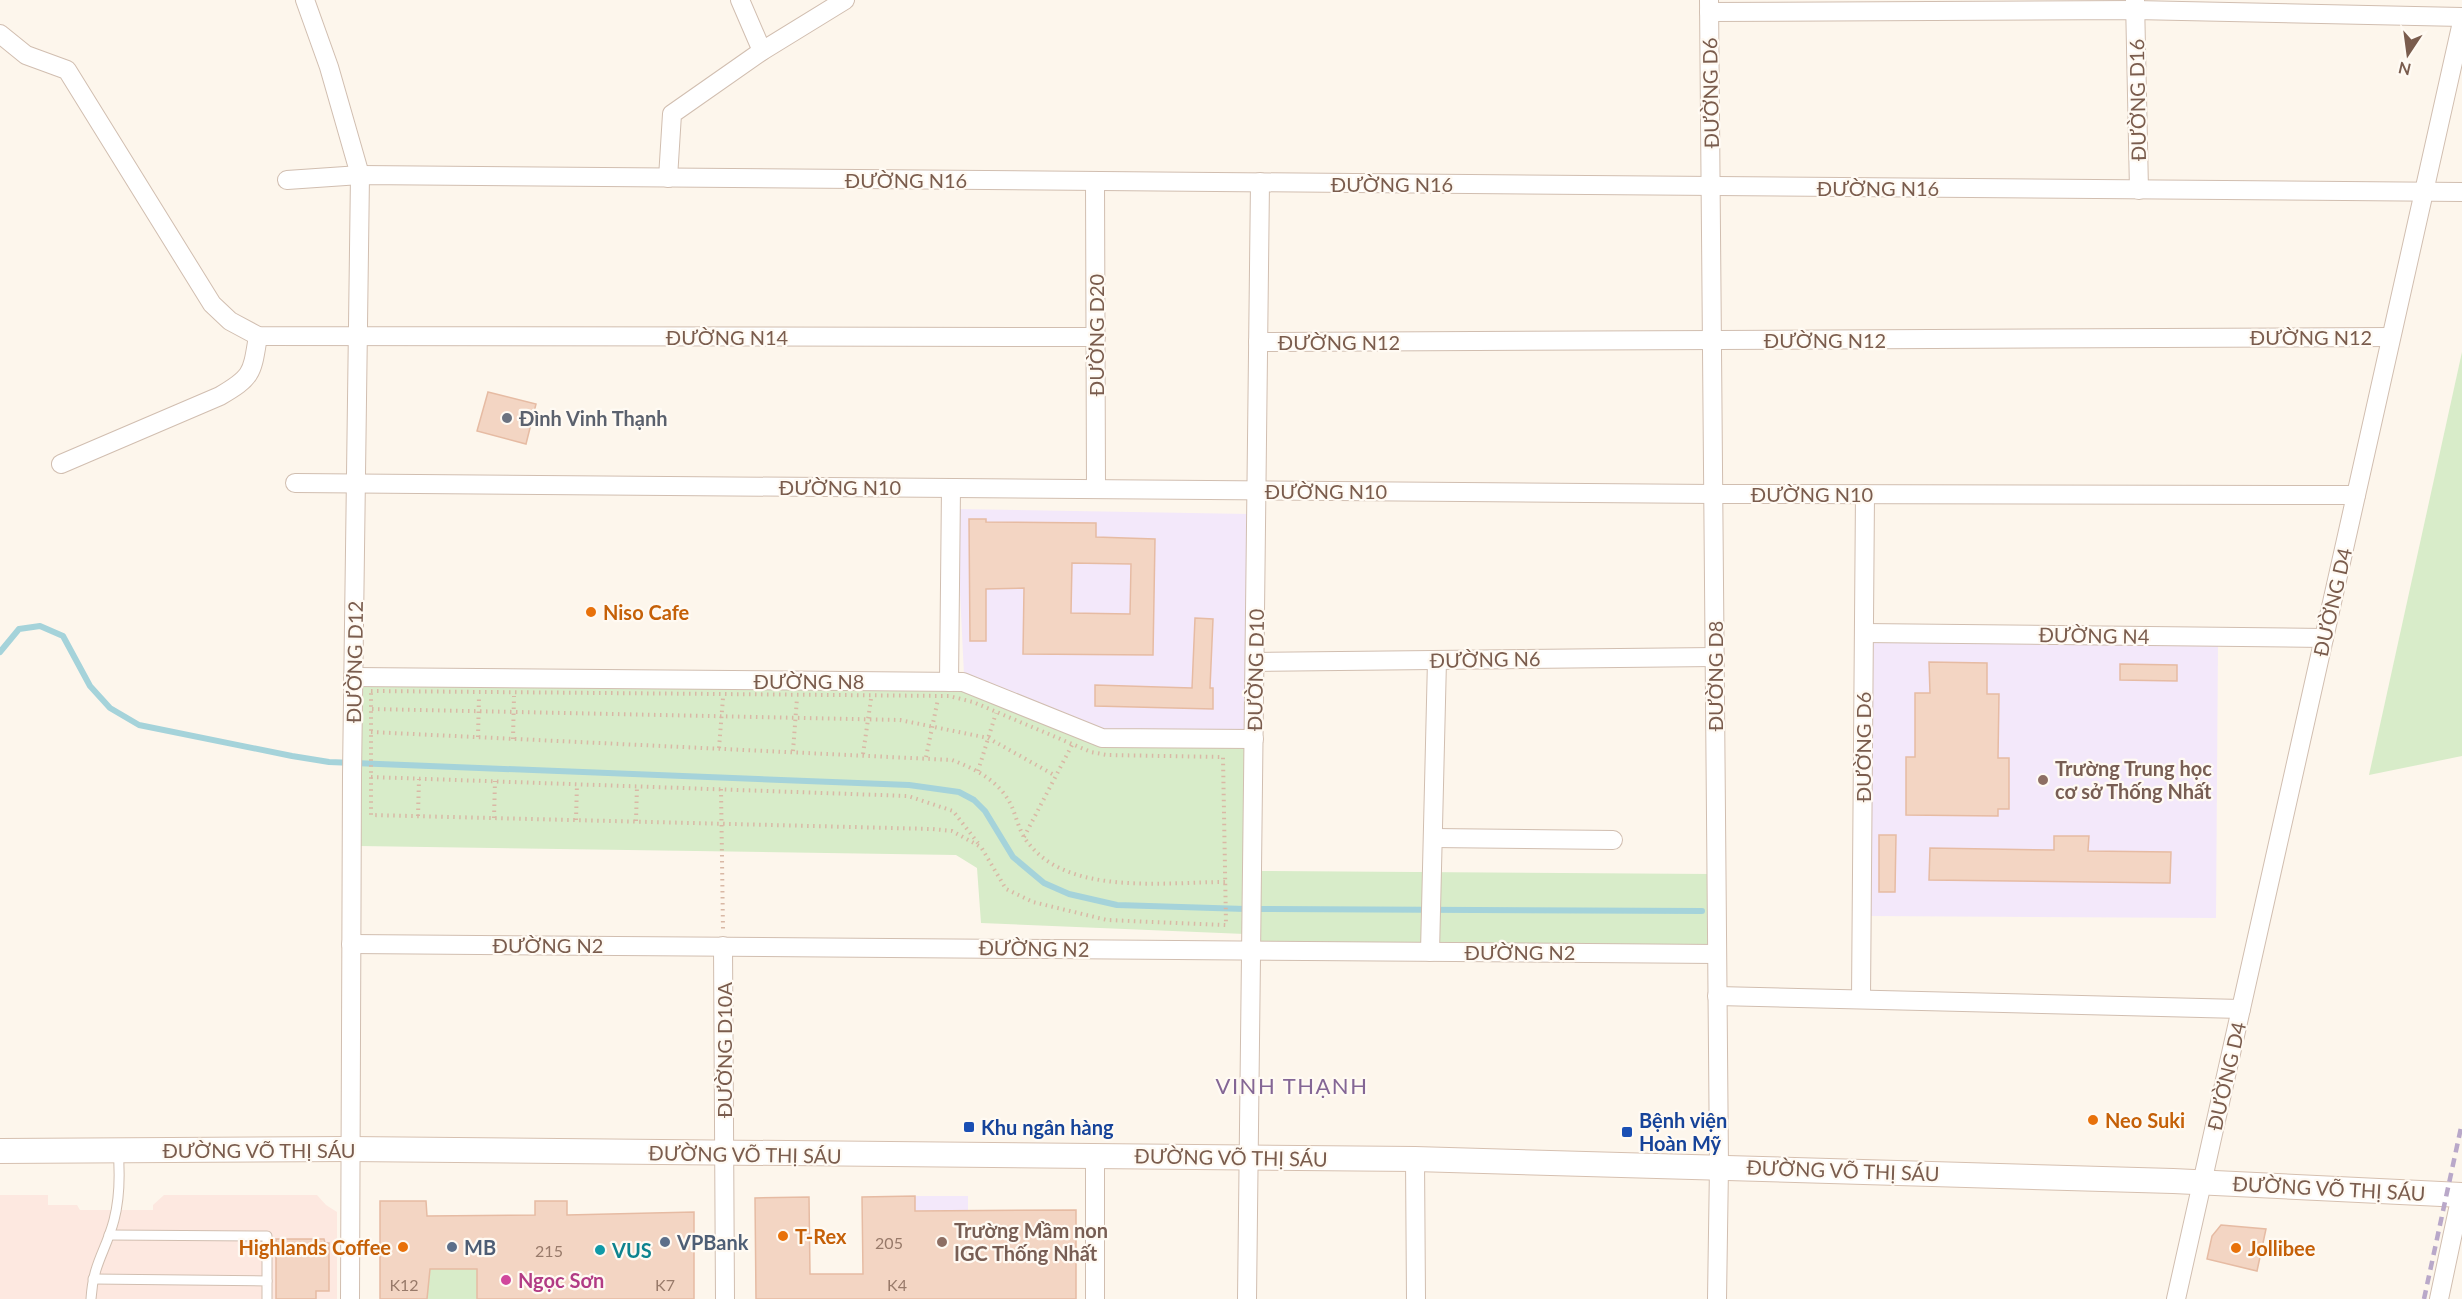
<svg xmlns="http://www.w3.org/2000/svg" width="2462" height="1299" viewBox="0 0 2462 1299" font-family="Lato,sans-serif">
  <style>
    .commercial { fill: #fde8e0 }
    .education { fill: #f3e8fa }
    .green { fill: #d8ecc9 }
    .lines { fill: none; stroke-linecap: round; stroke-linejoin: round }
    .stream { stroke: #a5d3da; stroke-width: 6 }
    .building { fill: #f3d5c3; stroke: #e6bba3; stroke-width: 1.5; fill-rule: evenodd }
    .service-casing { stroke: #d1beb0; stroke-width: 11 }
    .minor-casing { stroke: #d1beb0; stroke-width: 20 }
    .secondary-casing { stroke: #d6c0b0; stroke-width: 26 }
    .path { stroke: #d9b8a5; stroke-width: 4; stroke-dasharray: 1.5 4.5; stroke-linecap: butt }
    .service { stroke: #fff; stroke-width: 9 }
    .minor { stroke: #fff; stroke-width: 18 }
    .secondary { stroke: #fff; stroke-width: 24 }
    .rail { stroke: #b9a8c9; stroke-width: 4.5; stroke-dasharray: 9 6; stroke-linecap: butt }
    .worship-dot { fill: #6b7280; stroke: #fffaf3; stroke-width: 2 }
    .food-dot { fill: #e8710a; stroke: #fffaf3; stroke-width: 2 }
    .education-dot { fill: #8d6e63; stroke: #fffaf3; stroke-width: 2 }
    .transit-dot { fill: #1a4fb4; stroke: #fffaf3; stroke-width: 2 }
    .service-dot { fill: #5c6f8a; stroke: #fffaf3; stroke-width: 2 }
    .culture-dot { fill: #0f9aa8; stroke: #fffaf3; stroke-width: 2 }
    .hotel-dot { fill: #d1479c; stroke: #fffaf3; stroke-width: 2 }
    .labels { text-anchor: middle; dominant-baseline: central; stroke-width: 4.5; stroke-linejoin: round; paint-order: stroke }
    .number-label { font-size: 16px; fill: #987a6a }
    .street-label { font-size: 20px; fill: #7a5c4d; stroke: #fffaf3 }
    .worship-label { font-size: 20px; font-weight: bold; fill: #5b616d; stroke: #fffaf3; text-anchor: start }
    .food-label { font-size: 20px; font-weight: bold; fill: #c56008; stroke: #fffaf3; text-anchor: start }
    .education-label { font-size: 20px; font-weight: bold; fill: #785e54; stroke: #fffaf3; text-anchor: start }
    .transit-label { font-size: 20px; font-weight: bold; fill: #164399; stroke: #fffaf3; text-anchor: start }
    .service-label { font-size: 20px; font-weight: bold; fill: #4e5e75; stroke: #fffaf3; text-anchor: start }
    .culture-label { font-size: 20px; font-weight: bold; fill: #0d838f; stroke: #fffaf3; text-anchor: start }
    .hotel-label { font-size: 20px; font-weight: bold; fill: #b23c85; stroke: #fffaf3; text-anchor: start }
    .quarter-label { font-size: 22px; letter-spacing: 1.5px; fill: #846695; stroke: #fffaf3 }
  </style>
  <rect width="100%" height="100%" fill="#fdf6ec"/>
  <!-- commercial -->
  <polygon class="commercial" points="0,1195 48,1195 48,1205 77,1205 80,1210 153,1210 153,1205 164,1195 317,1195 326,1205 337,1212 337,1299 0,1299"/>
  <!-- education -->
  <g class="education">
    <polygon points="956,509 1249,514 1248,732 1103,731 964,675"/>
    <polygon points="1871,640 2218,644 2216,918 1868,916"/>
    <polygon points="915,1196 968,1196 968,1273 916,1273"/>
  </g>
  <!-- green -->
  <g class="green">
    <polygon points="2462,352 2462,756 2369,775"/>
    <polygon points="360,684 961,689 1101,746 1247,745 1245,934 981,923 977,868 956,855 359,846"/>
    <polygon points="1260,871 1712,874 1713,947 1258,952"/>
    <rect x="427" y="1269" width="50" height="30"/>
  </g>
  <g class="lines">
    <!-- stream -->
    <polyline class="stream" points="0,652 19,629 40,626 63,636 90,686 110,708 139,725 292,756 329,762 909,785 959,792 974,800 985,811 1013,857 1044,883 1069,894 1117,905 1245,909 1702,911"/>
  </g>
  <!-- building -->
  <g class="building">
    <polygon points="488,392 536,404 526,444 477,431"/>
    <path d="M969,519h17v3l110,1v14l59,2 -2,116 -130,-1 1,-66 -38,1v52h-16zM1072,563l59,1 -1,50 -59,-1z"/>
    <polygon points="1195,618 1213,619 1210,688 1213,688 1213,709 1095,706 1095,685 1192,688"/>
    <polygon points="1929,662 1987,663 1987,694 1999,694 1998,758 2009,758 2009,809 1998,809 1998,816 1906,815 1906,757 1915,757 1915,693 1930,693"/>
    <polygon points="2120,664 2177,665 2177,681 2120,680"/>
    <polygon points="1879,835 1896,835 1895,892 1879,892"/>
    <polygon points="2054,836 2089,836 2088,851 2171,852 2170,883 1929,880 1930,848 2054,850"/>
    <polygon points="915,1196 915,1211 1076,1210 1076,1299 756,1299 755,1198 809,1197 810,1274 863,1274 862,1197"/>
    <polygon points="380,1201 426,1201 427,1216 535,1215 535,1201 567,1201 567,1215 694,1212 694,1299 477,1299 477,1269 430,1269 427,1299 380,1299"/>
    <polygon points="2221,1225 2266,1229 2257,1271 2207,1259 2212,1236"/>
    <polygon points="276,1239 324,1239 325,1243 329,1243 329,1291 316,1291 316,1299 276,1299"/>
  </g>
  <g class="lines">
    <!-- service casing -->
    <g class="service-casing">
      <g id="service">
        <polyline points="109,1235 267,1236 267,1281"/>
        <polyline points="93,1279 267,1281 267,1299"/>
        <path d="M91,1299c2,-36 15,-48 23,-79 6,-23 6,-47 4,-70"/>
      </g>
    </g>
    <!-- minor casing -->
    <g class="minor-casing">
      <g id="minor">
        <polyline points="305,0 329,67 360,175 352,775 350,1299"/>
        <polyline points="740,0 762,51"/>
        <polyline points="1709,0 1719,1166 1717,1299"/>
        <polyline points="2135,0 2139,190"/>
        <polyline points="1709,12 2135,10 2462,17"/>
        <polyline points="0,34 26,55 67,70 212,304 230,321 258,336 1096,337"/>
        <polyline points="668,178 672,114 762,51 845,0"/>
        <polyline points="287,180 360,175 2462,192"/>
        <polyline points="1095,181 1096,489"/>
        <polyline points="1258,342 2391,337"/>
        <path d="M61,464l159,-68c33,-19 32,-23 38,-60"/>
        <polyline points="295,483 1714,494 2356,495"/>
        <polyline points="1864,633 2324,638"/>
        <polyline points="1255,662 1715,657"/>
        <polyline points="353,677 963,682 1102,738 1254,739"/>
        <polyline points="949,682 951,488"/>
        <polyline points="1433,838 1613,840"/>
        <polyline points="351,944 1717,954"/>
        <polyline points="723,946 725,1299"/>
        <polyline points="1430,952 1437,660"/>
        <polyline points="1717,996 2241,1009"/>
        <polyline points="1861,999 1865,494"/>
        <polyline points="1095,1156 1095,1299"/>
        <polyline points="1415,1159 1416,1299"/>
        <polyline points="1247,1299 1260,182"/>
        <polyline points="2176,1299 2462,22"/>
        <polyline points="2439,1299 2461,1195"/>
      </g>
    </g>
    <!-- secondary casing -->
    <g class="secondary-casing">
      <polyline id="secondary" points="0,1151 349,1149 1415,1159 2173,1181 2462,1195"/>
    </g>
    <!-- path -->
    <g class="path">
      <polygon points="371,691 949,696 973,702 1091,752 1107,755 1223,757 1226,925 1107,920 1033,902 1006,889 981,847 952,831 932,829 371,815"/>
      <polyline points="372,709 900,720 988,738 1056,776"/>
      <path d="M371,732l581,28c24,9 49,22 60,47 5,12 8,27 17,37 41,52 137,38 196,38"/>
      <polyline points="478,737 479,696"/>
      <polyline points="513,739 514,696"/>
      <polyline points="719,748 723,698"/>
      <polyline points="793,751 797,698"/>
      <polyline points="863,754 871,699"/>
      <polyline points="926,757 938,699"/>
      <polyline points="978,771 996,713"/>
      <polyline points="371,777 908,796 953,811 978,843"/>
      <polyline points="721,789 723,929"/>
      <polyline points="418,816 419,779"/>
      <polyline points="494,818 495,781"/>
      <polyline points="576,820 577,784"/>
      <polyline points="636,821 637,786"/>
      <polyline points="1024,837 1072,745"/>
    </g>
    <!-- service -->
    <use href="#service" class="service"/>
    <!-- minor -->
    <use href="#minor" class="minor"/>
    <!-- secondary -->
    <use href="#secondary" class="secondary"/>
    <!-- rail -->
    <polyline class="rail" points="2424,1299 2462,1123"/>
  </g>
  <!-- markers -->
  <circle class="worship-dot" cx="507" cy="418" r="6"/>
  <g class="food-dot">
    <circle cx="591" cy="612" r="6"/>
    <circle cx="2093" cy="1120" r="6"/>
    <circle cx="783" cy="1236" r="6"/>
    <circle cx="403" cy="1247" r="6"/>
    <circle cx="2236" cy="1248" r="6"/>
  </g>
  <g class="education-dot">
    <circle cx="2043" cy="780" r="6"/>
    <circle cx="942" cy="1242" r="6"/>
  </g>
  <g class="transit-dot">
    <rect x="963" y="1121" width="12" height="12" rx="3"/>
    <rect x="1621" y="1126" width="12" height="12" rx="3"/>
  </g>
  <g class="service-dot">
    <circle cx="665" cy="1242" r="6"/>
    <circle cx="452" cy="1247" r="6"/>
  </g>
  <circle class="culture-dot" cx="600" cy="1250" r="6"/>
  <circle class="hotel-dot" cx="506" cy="1280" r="6"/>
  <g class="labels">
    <!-- number labels -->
    <g class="number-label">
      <text x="889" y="1242">205</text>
      <text x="549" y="1250">215</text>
      <text x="404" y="1284">K12</text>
      <text x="665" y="1284">K7</text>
      <text x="897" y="1284">K4</text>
    </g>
    <!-- street labels -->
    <g class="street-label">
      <text transform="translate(1710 93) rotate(-91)">ĐƯỜNG D6</text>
      <text transform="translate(2137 100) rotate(-91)">ĐƯỜNG D16</text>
      <text x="906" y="180">ĐƯỜNG N16</text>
      <text x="1392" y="184">ĐƯỜNG N16</text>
      <text x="1878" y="188">ĐƯỜNG N16</text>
      <text transform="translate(1096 335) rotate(-90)">ĐƯỜNG D20</text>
      <text x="727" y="337">ĐƯỜNG N14</text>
      <text x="2311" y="337">ĐƯỜNG N12</text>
      <text x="1825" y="340">ĐƯỜNG N12</text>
      <text x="1339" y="342">ĐƯỜNG N12</text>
      <text x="840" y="487">ĐƯỜNG N10</text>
      <text x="1326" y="491">ĐƯỜNG N10</text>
      <text x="1812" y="494">ĐƯỜNG N10</text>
      <text transform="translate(2332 602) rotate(-77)">ĐƯỜNG D4</text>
      <text transform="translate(2094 635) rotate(1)">ĐƯỜNG N4</text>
      <text transform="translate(1485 659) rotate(-1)">ĐƯỜNG N6</text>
      <text transform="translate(354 662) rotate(-89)">ĐƯỜNG D12</text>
      <text transform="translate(1255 670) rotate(-89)">ĐƯỜNG D10</text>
      <text transform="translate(1715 676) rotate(-90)">ĐƯỜNG D8</text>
      <text x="809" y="681">ĐƯỜNG N8</text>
      <text transform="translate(1863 747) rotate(-90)">ĐƯỜNG D6</text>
      <text x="548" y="945">ĐƯỜNG N2</text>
      <text transform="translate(1034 948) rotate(1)">ĐƯỜNG N2</text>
      <text x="1520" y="952">ĐƯỜNG N2</text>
      <text transform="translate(724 1050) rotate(-90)">ĐƯỜNG D10A</text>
      <text transform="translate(2226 1076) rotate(-77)">ĐƯỜNG D4</text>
      <text x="259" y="1150">ĐƯỜNG VÕ THỊ SÁU</text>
      <text transform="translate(745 1154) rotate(1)">ĐƯỜNG VÕ THỊ SÁU</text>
      <text transform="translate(1231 1157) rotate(1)">ĐƯỜNG VÕ THỊ SÁU</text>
      <text transform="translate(1843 1170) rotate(2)">ĐƯỜNG VÕ THỊ SÁU</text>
      <text transform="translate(2329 1188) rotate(3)">ĐƯỜNG VÕ THỊ SÁU</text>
    </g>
    <!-- worship labels -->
    <g class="worship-label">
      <text x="519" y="418">Đình Vinh Thạnh</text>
    </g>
    <!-- food labels -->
    <g class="food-label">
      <text x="603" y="612">Niso Cafe</text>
      <text x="2105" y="1120">Neo Suki</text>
      <text x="795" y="1236">T-Rex</text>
      <text x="391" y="1247" text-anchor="end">Highlands Coffee</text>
      <text x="2248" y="1248">Jollibee</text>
    </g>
    <!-- education labels -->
    <g class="education-label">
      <text x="2055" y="768">Trường Trung học<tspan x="2055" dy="23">cơ sở Thống Nhất</tspan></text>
      <text x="954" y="1230">Trường Mầm non<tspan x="954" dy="23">IGC Thống Nhất</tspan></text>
    </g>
    <!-- transit labels -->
    <g class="transit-label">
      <text x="1639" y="1120">Bệnh viện<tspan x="1639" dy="23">Hoàn Mỹ</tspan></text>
      <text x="981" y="1127">Khu ngân hàng</text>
    </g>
    <!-- service labels -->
    <g class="service-label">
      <text x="677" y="1242">VPBank</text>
      <text x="464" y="1247">MB</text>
    </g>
    <!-- culture labels -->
    <g class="culture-label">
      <text x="612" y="1250">VUS</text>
    </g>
    <!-- hotel labels -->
    <g class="hotel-label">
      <text x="518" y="1280">Ngọc Sơn</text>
    </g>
    <!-- quarter labels -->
    <g class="quarter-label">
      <text x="1292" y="1085">VINH THẠNH</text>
    </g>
  </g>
  <!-- north arrow -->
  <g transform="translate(2408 54) rotate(193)" stroke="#fffaf3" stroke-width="4.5" paint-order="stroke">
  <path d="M0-4.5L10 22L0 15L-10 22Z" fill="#7a5c4d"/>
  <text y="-9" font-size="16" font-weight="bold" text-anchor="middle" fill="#7a5c4d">N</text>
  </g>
</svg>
